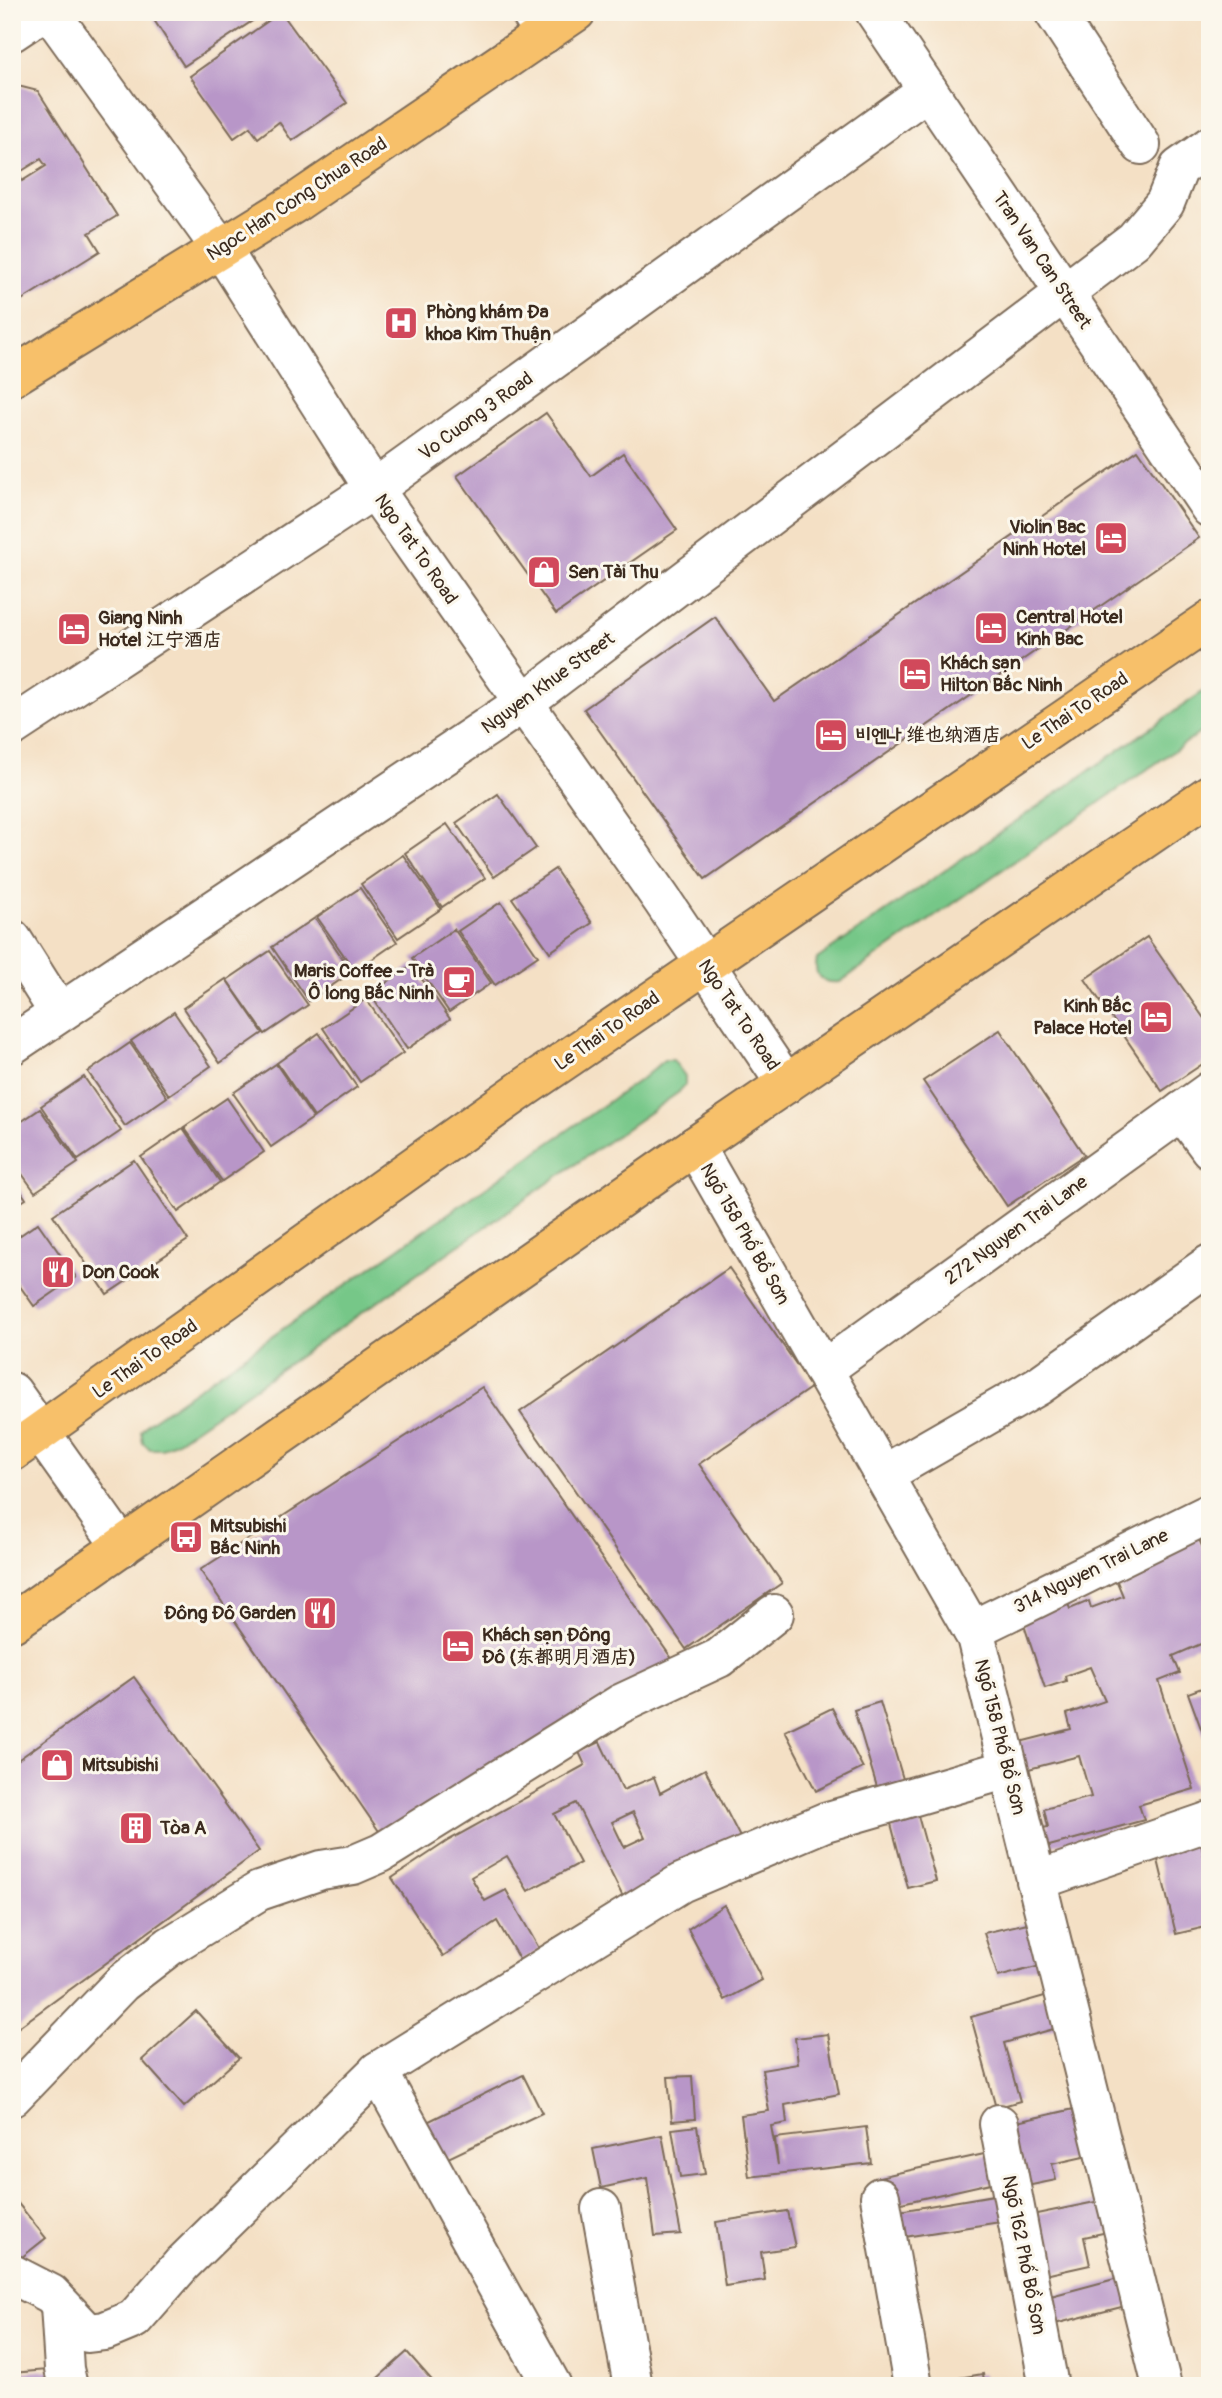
<svg xmlns="http://www.w3.org/2000/svg" width="1222" height="2398" viewBox="0 0 1222 2398" font-family="Pangolin,'LXGW WenKai TC','Poor Story',sans-serif">
  <style>
    .green { fill: #76c788; stroke: #587853; stroke-width: 2 }
    .building { fill: #b896c8; fill-rule: evenodd }
    .lines { fill: none; stroke-linecap: round; stroke-linejoin: round }
    .minor-casing { stroke: #7c6a58; stroke-width: 42 }
    .major-casing { stroke: #7c6a58; stroke-width: 42 }
    .minor { stroke: #fff; stroke-width: 38 }
    .major { stroke: #f7c06b; stroke-width: 38 }
    .labels { text-anchor: middle; dominant-baseline: central; stroke-width: 6; stroke-linejoin: round; paint-order: stroke }
    .street-label { font-size: 19px; fill: #3b2a1e; stroke: #fbf7ec }
    .poi-label { font-size: 19px; font-weight: bold; fill: #3b2a1e; stroke: #fbf7ec; text-anchor: start }
  </style>
  <rect width="100%" height="100%" fill="#fbf7ec"/>
  <filter id="ink" filterUnits="userSpaceOnUse"><feTurbulence type="fractalNoise" baseFrequency=".0143" numOctaves="2"/><feDisplacementMap in="SourceGraphic" scale="14" xChannelSelector="R" yChannelSelector="G"/><feConvolveMatrix kernelMatrix="1 2 1 2 8 2 1 2 1" color-interpolation-filters="sRGB"/></filter>
  <filter id="wash" filterUnits="userSpaceOnUse"><feTurbulence type="fractalNoise" baseFrequency=".00686" numOctaves="4" result="noise"/><feDisplacementMap in="SourceGraphic" scale="28" xChannelSelector="R" yChannelSelector="G"/><feGaussianBlur stdDeviation="1.57" result="paint"/><feColorMatrix in="noise" values="0 0 0 0 0 0 0 0 0 0 0 0 0 0 0 0 0 1.4 0 .05"/><feComposite in="paint" operator="in"/></filter>
  <g filter="url(#wash)">
    <rect width="100%" height="100%" fill="#f4e0c5"/>
    <!-- green -->
    <g class="green">
      <path d="M1210,687v39l-370,256c-18,2 -27,-5 -23,-23z"/>
      <polygon points="664,1060 673,1060 685,1076 685,1085 679,1092 179,1440 162,1449 150,1449 143,1443 141,1431 148,1423 644,1077"/>
    </g>
    <g id="blocks">
      <!-- building -->
      <g class="building">
        <polygon points="166,12 266,12 184,66 154,20"/>
        <polygon points="281,12 347,103 292,141 279,122 258,138 250,127 234,138 190,76"/>
        <polygon points="18,86 38,91 117,216 89,233 100,251 12,306 12,181 20,176 22,181 46,166 41,159 12,177 12,91"/>
        <polygon points="546,413 591,476 623,453 677,530 556,614 457,476"/>
        <polygon points="1138,450 1199,538 705,879 584,709 715,617 774,701"/>
        <polygon points="498,794 536,848 494,877 456,823"/>
        <polygon points="447,824 485,878 442,907 405,853"/>
        <polygon points="403,855 441,909 398,938 361,884"/>
        <polygon points="555,869 592,923 550,952 512,898"/>
        <polygon points="360,888 397,942 355,971 317,917"/>
        <polygon points="501,902 538,956 495,985 458,931"/>
        <polygon points="315,918 352,972 309,1001 272,947"/>
        <polygon points="454,929 491,983 449,1012 412,958"/>
        <polygon points="1147,937 1210,1027 1210,1059 1162,1091 1085,979"/>
        <polygon points="270,951 308,1005 265,1034 227,980"/>
        <polygon points="412,965 450,1019 407,1049 370,994"/>
        <polygon points="226,979 263,1033 220,1063 183,1008"/>
        <polygon points="366,999 403,1053 360,1082 323,1028"/>
        <polygon points="174,1012 211,1066 169,1095 131,1041"/>
        <polygon points="1000,1030 1084,1155 1007,1206 923,1081"/>
        <polygon points="319,1033 357,1087 314,1117 277,1063"/>
        <polygon points="130,1043 167,1097 125,1126 88,1072"/>
        <polygon points="276,1064 313,1118 271,1147 233,1093"/>
        <polygon points="84,1077 121,1131 78,1160 41,1106"/>
        <polygon points="227,1098 264,1152 222,1181 184,1127"/>
        <polygon points="40,1109 78,1163 35,1192 12,1160 12,1128"/>
        <polygon points="183,1128 220,1182 178,1212 141,1157"/>
        <polygon points="134,1160 188,1240 107,1294 53,1215"/>
        <polygon points="12,1178 26,1199 12,1208"/>
        <polygon points="38,1223 76,1277 34,1306 12,1275 12,1241"/>
        <polygon points="729,1268 812,1387 699,1464 782,1583 686,1649 520,1412"/>
        <polygon points="482,1387 684,1676 396,1856 200,1570"/>
        <polygon points="1196,1533 1210,1563 1210,1640 1173,1656 1180,1673 1159,1681 1194,1789 1139,1805 1144,1820 1042,1848 1038,1829 1048,1827 1044,1809 1091,1797 1079,1756 1017,1772 1012,1744 1071,1729 1067,1714 1105,1701 1090,1667 1065,1676 1066,1681 1045,1688 1020,1613 1065,1596 1070,1609 1089,1601 1091,1608 1123,1596 1113,1572"/>
        <polygon points="134,1677 259,1851 12,2032 12,1764"/>
        <polygon points="1210,1685 1210,1750 1209,1750 1188,1693"/>
        <polygon points="880,1702 906,1789 880,1797 854,1710"/>
        <polygon points="832,1708 863,1768 816,1791 785,1731"/>
        <path d="M600,1742l23,48 31,-13 6,16 45,-24 40,78 -120,54 -49,-98 -22,11 26,49 -52,28 -21,-35 -36,21 14,24 21,-11 34,60 -20,11 -23,-40 -54,35 -51,-78 57,-38 136,-75 -6,-13zM633,1812l12,25 -21,10 -12,-25z"/>
        <polygon points="917,1812 936,1881 908,1888 890,1820"/>
        <polygon points="1194,1816 1210,1880 1210,1926 1176,1934 1150,1827"/>
        <polygon points="724,1905 762,1980 725,2000 688,1929"/>
        <polygon points="1036,1921 1048,1964 998,1977 984,1933"/>
        <polygon points="1048,1995 1057,2028 1004,2043 1020,2101 996,2108 971,2017"/>
        <polygon points="196,2011 239,2058 184,2107 142,2060"/>
        <polygon points="828,2034 839,2094 785,2105 787,2123 771,2126 778,2165 775,2138 866,2127 871,2163 749,2177 741,2115 769,2111 762,2070 798,2064 795,2038"/>
        <polygon points="523,2075 542,2113 442,2161 423,2124"/>
        <polygon points="692,2076 695,2119 672,2121 668,2077"/>
        <polygon points="1105,2102 1115,2150 1052,2164 1056,2180 1017,2188 1003,2125"/>
        <polygon points="697,2126 705,2174 680,2177 672,2129"/>
        <polygon points="662,2135 681,2234 655,2236 647,2178 601,2188 593,2149"/>
        <polygon points="998,2151 1004,2180 888,2206 879,2177"/>
        <polygon points="1006,2193 1013,2220 898,2238 893,2212"/>
        <polygon points="12,2196 46,2238 12,2265"/>
        <polygon points="1110,2199 1117,2230 1084,2237 1090,2265 1036,2277 1022,2217"/>
        <polygon points="787,2211 795,2247 761,2252 765,2280 725,2286 716,2222"/>
        <polygon points="1137,2273 1145,2301 1043,2327 1036,2300"/>
        <polygon points="407,2352 437,2386 369,2386"/>
        <polygon points="59,2369 63,2386 12,2386 12,2373"/>
        <polygon points="983,2374 985,2386 923,2386 923,2384"/>
      </g>
    </g>
  </g>
  <g filter="url(#ink)">
    <use href="#blocks" fill-opacity="0" stroke="#7c6a58" stroke-width="2"/>
    <g class="lines">
      <!-- minor casing -->
      <g class="minor-casing">
        <g id="minor">
          <polyline points="50,12 222,250 374,489 662,900 786,1084"/>
          <polyline points="530,12 544,34"/>
          <polyline points="875,12 1210,508"/>
          <polyline points="1054,12 1141,145"/>
          <polyline points="12,32 42,12"/>
          <polyline points="12,727 374,489 928,90"/>
          <polyline points="12,939 59,1013"/>
          <polyline points="12,1045 523,703 1134,240 1165,203 1179,168 1210,146"/>
          <polyline points="1182,1111 1210,1149"/>
          <polyline points="695,1146 976,1637 1162,2386"/>
          <polyline points="823,1370 1210,1091"/>
          <polyline points="12,1392 122,1547"/>
          <polyline points="883,1475 1038,1386 1210,1264"/>
          <polyline points="972,1630 1210,1513"/>
          <polyline points="1036,1881 1210,1821"/>
          <polyline points="12,2097 122,1983 170,1946 259,1891 321,1870 353,1865 381,1853 620,1704 719,1658 774,1614"/>
          <polyline points="999,2124 1049,2386"/>
          <polyline points="880,2197 913,2386"/>
          <polyline points="601,2209 633,2386"/>
          <polyline points="12,2274 51,2294 88,2333 105,2331 134,2319 182,2264 378,2071"/>
          <polyline points="60,2305 64,2369 68,2386"/>
          <polyline points="552,2386 378,2071 681,1883 825,1822 1008,1769"/>
        </g>
      </g>
      <!-- major casing -->
      <g class="major-casing">
        <g id="major">
          <polyline points="12,377 295,203 576,12"/>
          <polyline points="12,1452 524,1088 1210,620"/>
          <polyline points="12,1623 695,1146 1210,794"/>
        </g>
      </g>
      <!-- minor -->
      <use href="#minor" class="minor"/>
      <!-- major -->
      <use href="#major" class="major"/>
    </g>
  </g>
  <!-- icons -->
  <defs>
    <g id="hospital-square" transform="scale(1.75)"><rect x="-9" y="-9" width="18" height="18" rx="4" fill="#d1495b" stroke="#fbf7ec"/><path d="M-5-5h3v3.5h4V-5h3V5h-3V1.5h-4V5h-3Z" fill="#fff"/></g>
    <g id="hotel-square" transform="scale(1.75)"><rect x="-9" y="-9" width="18" height="18" rx="4" fill="#d1495b" stroke="#fbf7ec"/><path d="M-6-4.5h1.5V1H6V5H4.5V3h-9V5H-6ZM-4 0a1.8 1.8 0 1 1 3.6 0ZM.5 0V-2.5h3Q6-2.5 6 0Z" fill="#fff"/></g>
    <g id="shop-square" transform="scale(1.75)"><rect x="-9" y="-9" width="18" height="18" rx="4" fill="#d1495b" stroke="#fbf7ec"/><path d="M-5-2.5h2.3a2.7 3.5 0 0 1 5.4 0H5L5.5 6h-11ZM-1.5-2.5h3a1.5 2.3 0 0 0-3 0Z" fill="#fff"/></g>
    <g id="cafe-square" transform="scale(1.75)"><rect x="-9" y="-9" width="18" height="18" rx="4" fill="#d1495b" stroke="#fbf7ec"/><path d="M-5.5-4.5H6V0H3Q3 3.5 0 3.5H-2.5Q-5.5 3.5-5.5 0ZM3-3.2v2h1.7v-2ZM-6 4.5H4V6H-6Z" fill="#fff"/></g>
    <g id="restaurant-square" transform="scale(1.75)"><rect x="-9" y="-9" width="18" height="18" rx="4" fill="#d1495b" stroke="#fbf7ec"/><path d="M-5-6h1v4h1v-4h1v4h1v-4h1v5L-1.5 .5V6h-2V.5L-5-1ZM5-6V6H3V1.5H1.5Q1.5-4 5-6Z" fill="#fff"/></g>
    <g id="bus-square" transform="scale(1.75)"><rect x="-9" y="-9" width="18" height="18" rx="4" fill="#d1495b" stroke="#fbf7ec"/><path d="M-5-6H5V4H4V6H2V4H-2V6H-4V4H-5ZM-3.5-4V0h7V-4ZM-3.5 1.2v1.5H-2V1.2ZM2 1.2v1.5H3.5V1.2Z" fill="#fff"/></g>
    <g id="building-square" transform="scale(1.75)"><rect x="-9" y="-9" width="18" height="18" rx="4" fill="#d1495b" stroke="#fbf7ec"/><path d="M-4-6H4V6H1V3H-1V6H-4ZM-2.5-4.3h1.7v1.8h-1.7ZM.8-4.3h1.7v1.8H.8ZM-2.5-1h1.7V.8h-1.7ZM.8-1h1.7V.8H.8Z" fill="#fff"/></g>
  </defs>
  <g fill-rule="evenodd">
    <use href="#hospital-square" x="401" y="323"/>
    <use href="#hotel-square" x="1111" y="538"/>
    <use href="#shop-square" x="544" y="572"/>
    <use href="#hotel-square" x="991" y="628"/>
    <use href="#hotel-square" x="74" y="629"/>
    <use href="#hotel-square" x="915" y="674"/>
    <use href="#hotel-square" x="831" y="735"/>
    <use href="#cafe-square" x="459" y="982"/>
    <use href="#hotel-square" x="1156" y="1017"/>
    <use href="#restaurant-square" x="58" y="1272"/>
    <use href="#bus-square" x="186" y="1537"/>
    <use href="#restaurant-square" x="320" y="1613"/>
    <use href="#hotel-square" x="458" y="1646"/>
    <use href="#shop-square" x="57" y="1765"/>
    <use href="#building-square" x="136" y="1828"/>
  </g>
  <g class="labels">
    <!-- street labels -->
    <g class="street-label">
      <text transform="translate(297 199) rotate(-33)">Ngoc Han Cong Chua Road</text>
      <text transform="translate(1042 260) rotate(56)">Tran Van Can Street</text>
      <text transform="translate(476 416) rotate(-36)">Vo Cuong 3 Road</text>
      <text transform="translate(416 549) rotate(55)">Ngo Tat To Road</text>
      <text transform="translate(548 683) rotate(-36)">Nguyen Khue Street</text>
      <text transform="translate(1075 711) rotate(-34)">Le Thai To Road</text>
      <text transform="translate(739 1015) rotate(56)">Ngo Tat To Road</text>
      <text transform="translate(607 1031) rotate(-35)">Le Thai To Road</text>
      <text transform="translate(1016 1230) rotate(-36)">272 Nguyen Trai Lane</text>
      <text transform="translate(745 1234) rotate(60)">Ngõ 158 Phố Bồ Sơn</text>
      <text transform="translate(145 1359) rotate(-35)">Le Thai To Road</text>
      <text transform="translate(1091 1571) rotate(-26)">314 Nguyen Trai Lane</text>
      <text transform="translate(1000 1737) rotate(76)">Ngõ 158 Phố Bồ Sơn</text>
      <text transform="translate(1024 2255) rotate(79)">Ngõ 162 Phố Bồ Sơn</text>
    </g>
    <!-- poi labels -->
    <g class="poi-label">
      <text x="426" y="312">Phòng khám Đa<tspan x="426" dy="22">khoa Kim Thuận</tspan></text>
      <text x="1086" y="527" text-anchor="end">Violin Bac<tspan x="1086" dy="22">Ninh Hotel</tspan></text>
      <text x="568" y="572">Sen Tài Thu</text>
      <text x="1016" y="617">Central Hotel<tspan x="1016" dy="22">Kinh Bac</tspan></text>
      <text x="98" y="618">Giang Ninh<tspan x="98" dy="22">Hotel 江宁酒店</tspan></text>
      <text x="940" y="663">Khách sạn<tspan x="940" dy="22">Hilton Bắc Ninh</tspan></text>
      <text x="856" y="735">비엔나 维也纳酒店</text>
      <text x="434" y="971" text-anchor="end">Maris Coffee - Trà<tspan x="434" dy="22">Ô long Bắc Ninh</tspan></text>
      <text x="1132" y="1006" text-anchor="end">Kinh Bắc<tspan x="1132" dy="22">Palace Hotel</tspan></text>
      <text x="82" y="1272">Don Cook</text>
      <text x="210" y="1526">Mitsubishi<tspan x="210" dy="22">Bắc Ninh</tspan></text>
      <text x="296" y="1613" text-anchor="end">Đông Đô Garden</text>
      <text x="482" y="1635">Khách sạn Đông<tspan x="482" dy="22">Đô (东都明月酒店)</tspan></text>
      <text x="82" y="1765">Mitsubishi</text>
      <text x="160" y="1828">Tòa A</text>
    </g>
  </g>
  <!-- margin -->
  <rect width="1222" height="2398" fill="none" stroke="#fbf7ec" stroke-width="42"/>
</svg>
